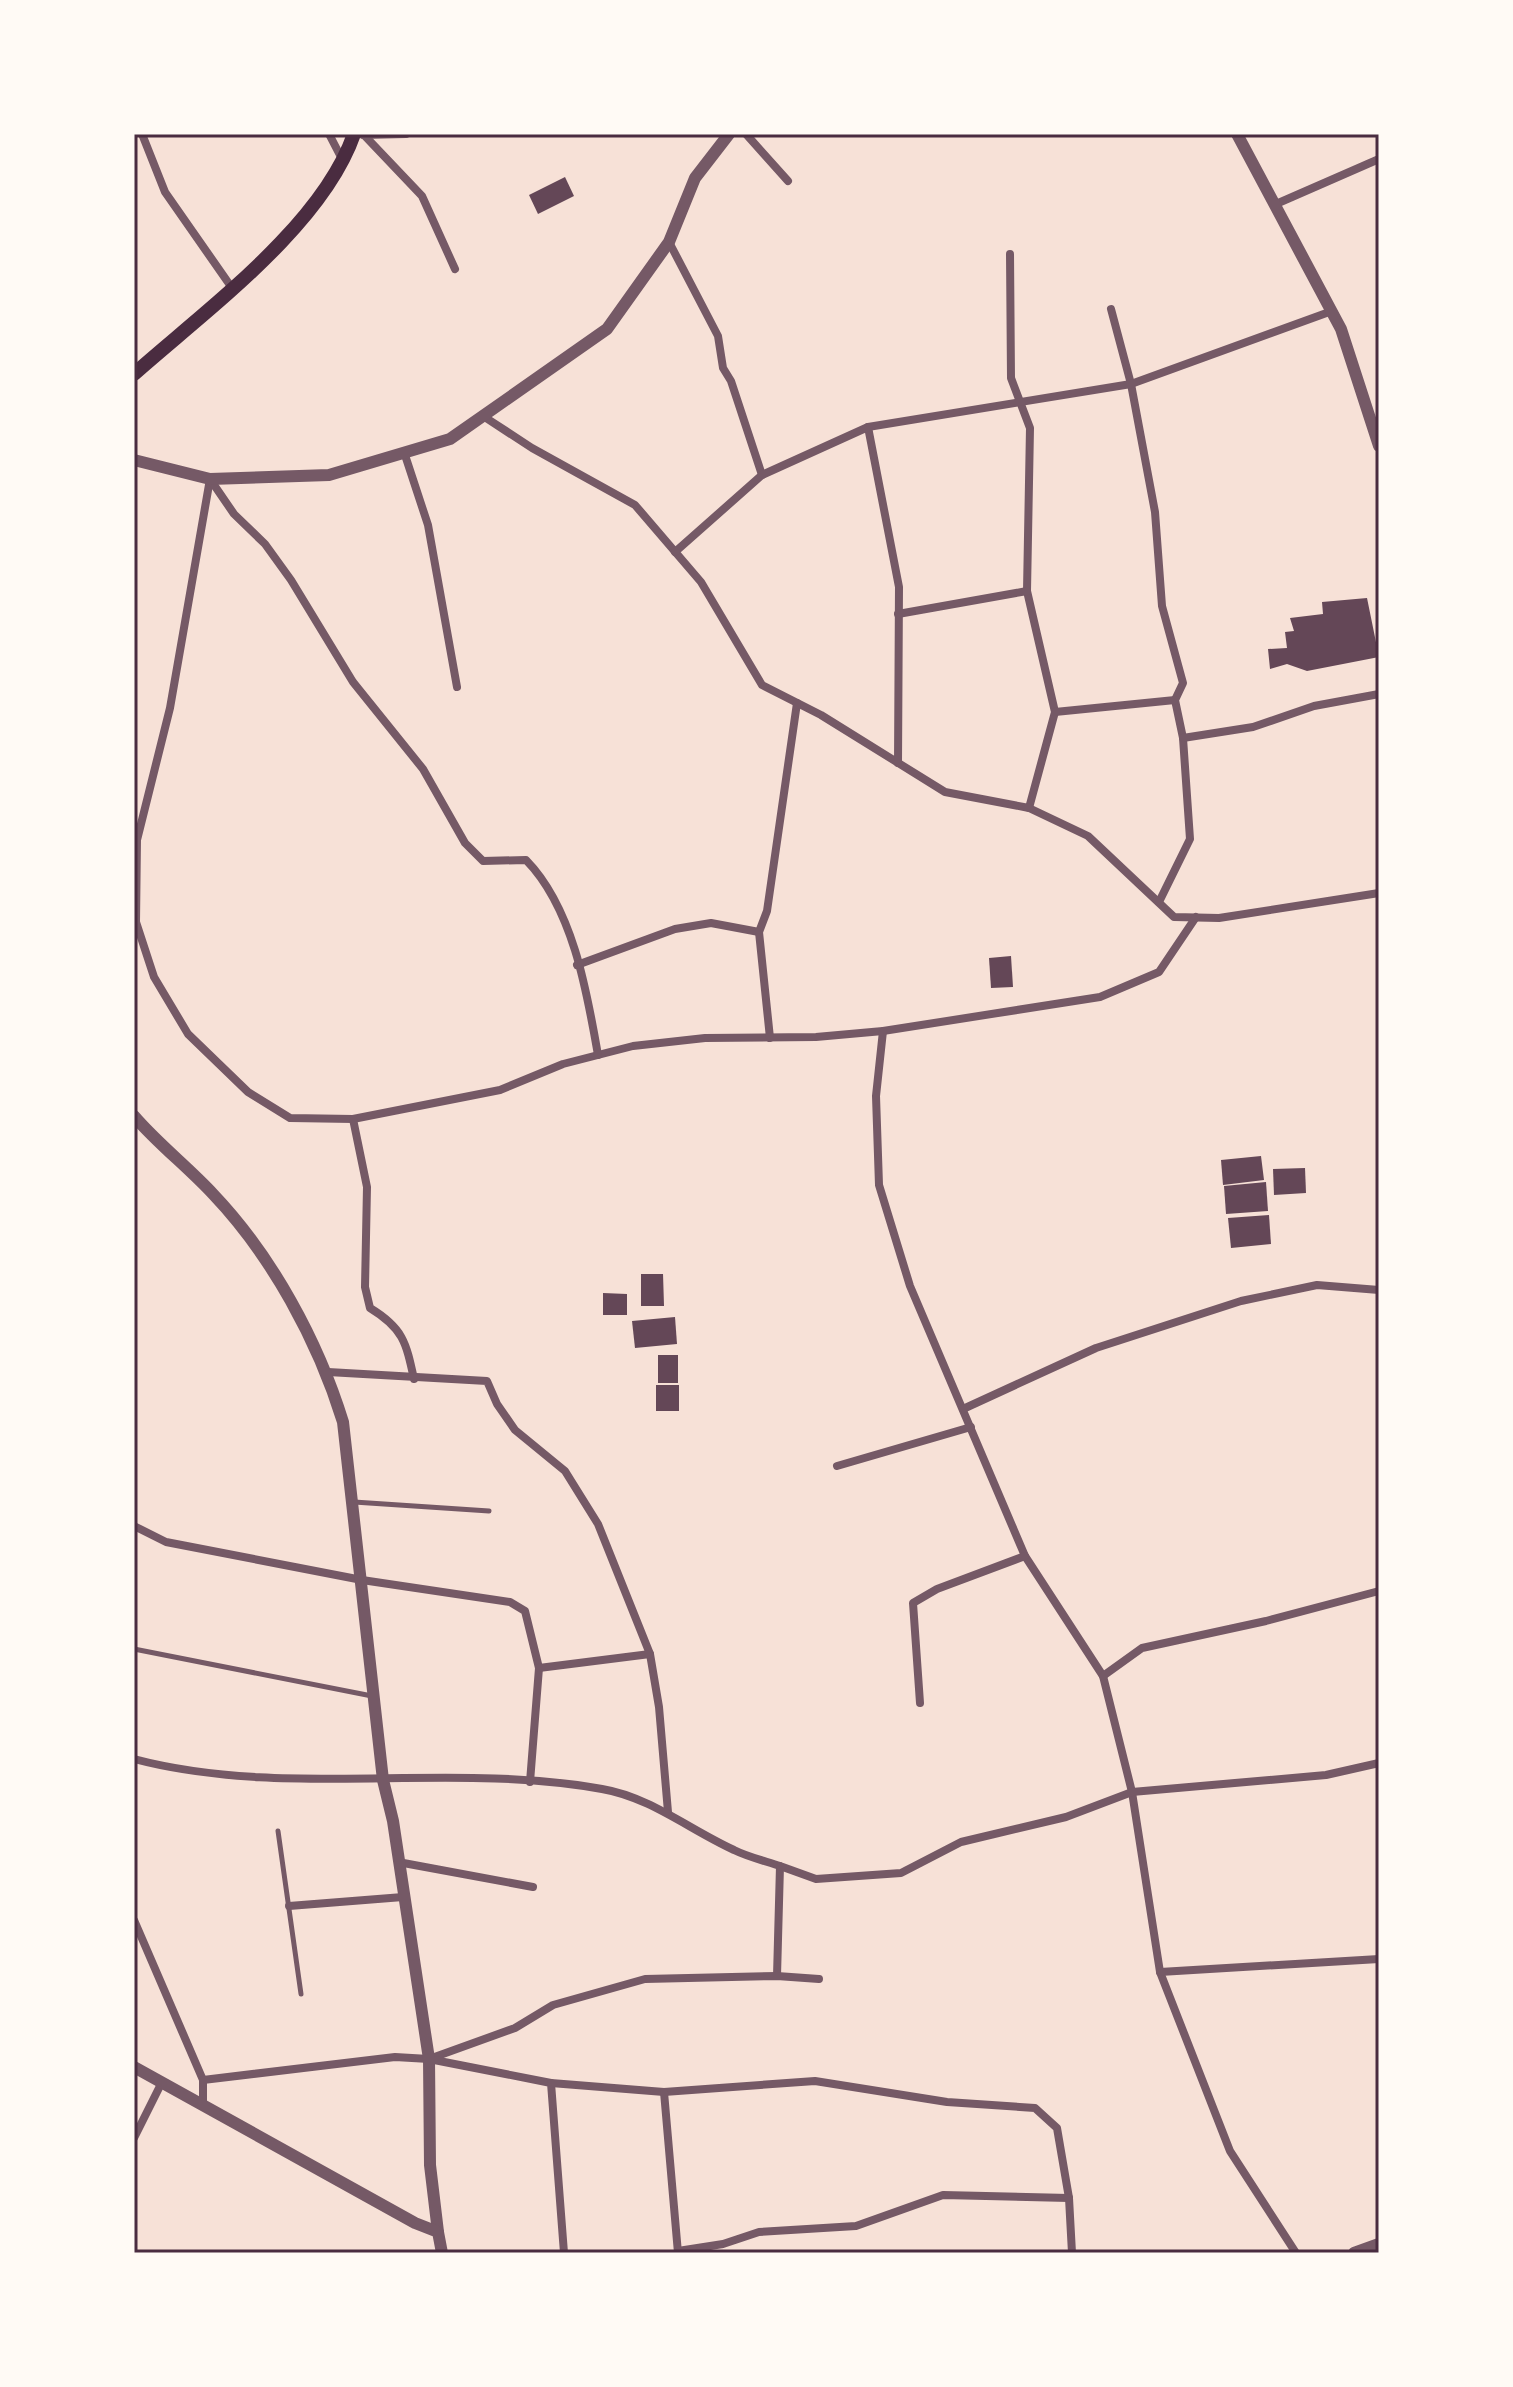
<svg xmlns="http://www.w3.org/2000/svg" width="1513" height="2387" viewBox="0 0 1513 2387" font-family="Manrope,sans-serif">
  <style>
    .building { fill: #644757 }
    .lines { fill: none; stroke-linecap: round; stroke-linejoin: round }
    .service { stroke: #755966; stroke-width: 5 }
    .minor { stroke: #755966; stroke-width: 8 }
    .tertiary { stroke: #755966; stroke-width: 12 }
    .secondary { stroke: #4a2c40; stroke-width: 14 }
    .neatline { fill: none; stroke: #4a2c40; stroke-width: 3 }
  </style>
  <rect width="100%" height="100%" fill="#f7e1d7"/>
  <!-- building -->
  <g class="building">
    <polygon points="565,177 574,196 538,214 529,195"/>
    <polygon points="1367,598 1379,657 1307,671 1287,664 1270,669 1268,649 1287,648 1285,632 1294,631 1290,618 1323,614 1322,602"/>
    <polygon points="1011,956 1013,987 991,988 989,958"/>
    <polygon points="1261,1156 1264,1180 1223,1185 1221,1160"/>
    <polygon points="1305,1168 1306,1193 1274,1195 1273,1169"/>
    <polygon points="1266,1182 1268,1211 1226,1214 1224,1186"/>
    <polygon points="1269,1215 1271,1244 1231,1248 1228,1218"/>
    <polygon points="641,1274 663,1274 664,1306 641,1306"/>
    <polygon points="603,1293 627,1294 627,1315 603,1315"/>
    <polygon points="675,1317 677,1344 635,1348 632,1321"/>
    <rect x="658" y="1355" width="20" height="28"/>
    <rect x="656" y="1385" width="23" height="26"/>
  </g>
  <g class="lines">
    <!-- service -->
    <g class="service">
      <polyline points="354,1502 489,1511"/>
      <polyline points="134,1649 372,1696"/>
      <polyline points="278,1831 301,1994"/>
    </g>
    <!-- minor -->
    <g class="minor">
      <polyline points="142,134 165,192 232,288"/>
      <polyline points="329,134 342,159"/>
      <polyline points="746,134 788,181"/>
      <polyline points="363,135 406,134"/>
      <polyline points="364,135 422,196 455,269"/>
      <polyline points="1276,204 1379,159"/>
      <polyline points="669,242 718,336 723,368 731,381 762,475"/>
      <polyline points="1010,254 1011,378 1030,428 1027,591 1055,712 1029,808"/>
      <polyline points="1111,309 1131,384 1155,512 1162,606 1183,683 1175,700 1183,738 1190,839 1159,902"/>
      <polyline points="483,416 532,448 635,505 701,582 762,685 821,715 945,792 1029,808 1088,836 1174,917 1219,918 1379,893"/>
      <polyline points="868,427 899,587 898,763"/>
      <polyline points="404,452 428,525 457,687"/>
      <polyline points="210,479 170,708 137,840 136,922 154,977 188,1034 248,1092 290,1118 353,1119 500,1090 563,1064 633,1046 705,1038 816,1037 883,1031 1100,997 1159,972 1196,917"/>
      <path d="M210,479l24,35 31,30 26,36 62,102 70,87 42,74 18,18 43,-1c47,48 61,132 72,195"/>
      <polyline points="675,552 762,475 868,427 1131,384 1332,311"/>
      <polyline points="898,614 1027,591"/>
      <polyline points="1055,712 1175,700"/>
      <polyline points="1183,738 1253,727 1314,706 1379,694"/>
      <polyline points="577,965 675,929 711,923 759,932"/>
      <polyline points="883,1031 876,1096 879,1185 910,1286 1025,1556 1103,1676 1132,1792 1160,1972 1230,2151 1296,2253"/>
      <polyline points="770,1038 759,932 767,911 797,703"/>
      <path d="M353,1119l14,68 -2,100 5,21c33,20 36,34 44,71"/>
      <polyline points="328,1372 487,1381 497,1404 515,1430 565,1471 598,1524 650,1654 659,1707 668,1812"/>
      <polyline points="963,1409 1096,1348 1241,1301 1317,1285 1379,1290"/>
      <polyline points="837,1466 971,1427"/>
      <polyline points="134,1526 166,1542 362,1580 510,1602 525,1611 539,1668 530,1782"/>
      <polyline points="539,1668 650,1654"/>
      <polyline points="1103,1676 1142,1648 1266,1621 1379,1591"/>
      <polyline points="920,1703 913,1603 937,1589 1025,1556"/>
      <path d="M134,1759c152,40 314,2 468,30 48,8 88,41 132,61 14,7 31,11 46,16l-3,110"/>
      <polyline points="398,1862 533,1887"/>
      <polyline points="780,1866 816,1879 901,1873 961,1842 1066,1817 1132,1792 1326,1775 1379,1763"/>
      <polyline points="289,1906 403,1897"/>
      <polyline points="134,1920 203,2080 203,2105"/>
      <polyline points="1160,1972 1379,1959"/>
      <polyline points="429,2059 515,2028 553,2005 645,1979 777,1976 819,1979"/>
      <polyline points="203,2080 395,2057 429,2059 551,2083 564,2253"/>
      <polyline points="551,2083 664,2092 815,2081 947,2102 1035,2108 1057,2128 1069,2198 1072,2253"/>
      <polyline points="664,2092 678,2253"/>
      <polyline points="134,2138 162,2082"/>
      <polyline points="678,2251 723,2244 759,2232 856,2226 943,2195 1069,2198"/>
    </g>
    <!-- tertiary -->
    <g class="tertiary">
      <polyline points="1237,134 1341,329 1379,446"/>
      <polyline points="134,460 210,479 329,475 450,439 607,329 669,242 695,178 729,134"/>
      <path d="M134,1116c24,28 54,51 79,78 59,62 105,147 130,228l40,358 10,41 36,238 1,106 8,67"/>
      <polyline points="134,2067 415,2223 438,2232 442,2253"/>
      <polyline points="1354,2253 1379,2244"/>
    </g>
    <!-- secondary -->
    <path class="secondary" d="M134,374c72,-64 188,-148 220,-240"/>
  </g>
  <!-- border -->
  <rect width="1513" height="2387" fill="none" stroke="#fffaf5" stroke-width="272"/>
  <rect x="136" y="136" width="1241" height="2115" class="neatline"/>
</svg>
